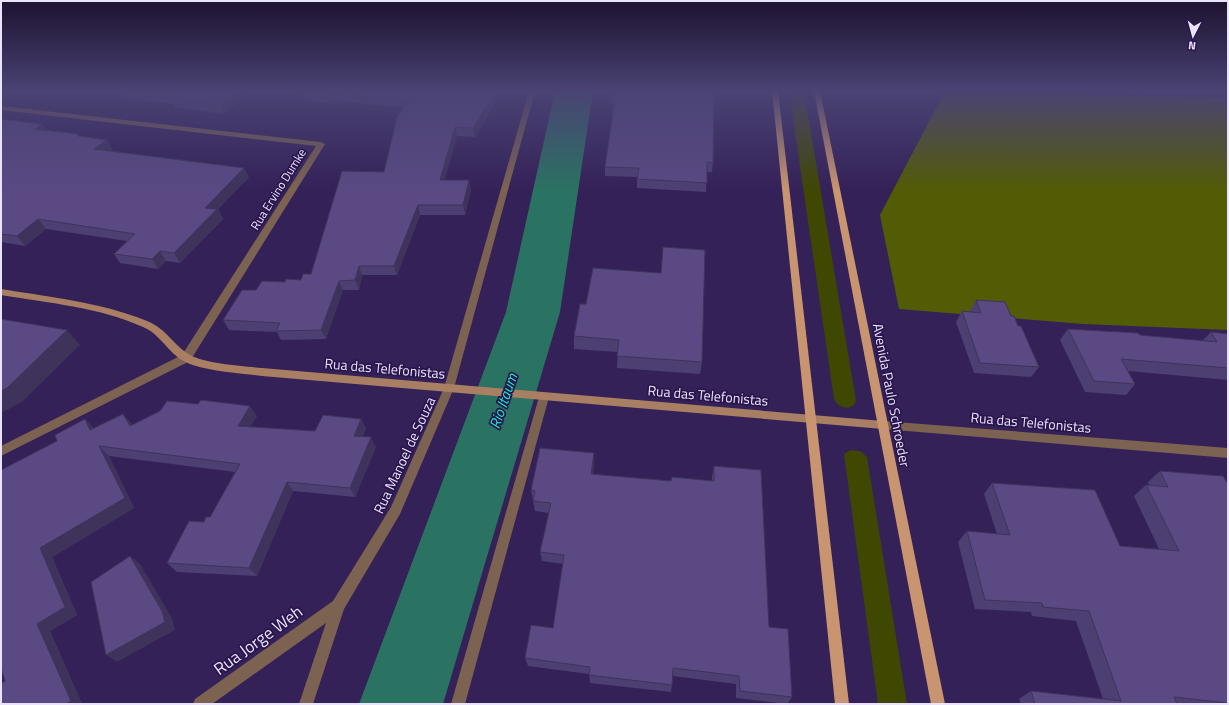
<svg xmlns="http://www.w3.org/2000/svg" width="1229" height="705" viewBox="0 0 1229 705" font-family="'Titillium Web',sans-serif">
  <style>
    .green { fill: #404701 }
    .forest { fill: #535b05 }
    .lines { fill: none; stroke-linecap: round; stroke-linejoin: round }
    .river { fill: #2a7262; fill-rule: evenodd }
    .street { fill: #7c6351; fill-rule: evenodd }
    .secondary { fill: #a87f63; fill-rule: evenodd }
    .primary { fill: #c99570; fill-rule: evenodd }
    .wall { fill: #4d3f71 }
    .shaded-wall { fill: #3f335c }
    .building { fill: #5a4983; stroke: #3f335c }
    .labels { text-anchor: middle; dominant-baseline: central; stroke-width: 3.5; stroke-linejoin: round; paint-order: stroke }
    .far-street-label { font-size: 12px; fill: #e9e3fe; stroke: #2a164c }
    .street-label { font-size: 14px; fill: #e9e3fe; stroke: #2a164c }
    .water-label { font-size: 15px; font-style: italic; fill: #12ecc8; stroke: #2a164c }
    .near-street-label { font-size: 17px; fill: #e9e3fe; stroke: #2a164c }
  </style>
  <rect width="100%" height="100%" fill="#342157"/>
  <!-- green -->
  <g class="green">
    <path d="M789,91h15l52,310c-4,11 -18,7 -22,-2z"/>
    <polygon points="1152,91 1228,91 1228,94 1153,92"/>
    <polygon points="851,450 860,451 867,457 907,704 878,704 844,454"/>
  </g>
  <!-- forest -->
  <polygon class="forest" points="945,91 1228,98 1228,330 1083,324 899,309 880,215"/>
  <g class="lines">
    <!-- river -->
    <polygon class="river" points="555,91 593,91 560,312 443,704 359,704 506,312"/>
    <!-- street -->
    <g class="street">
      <polygon points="529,91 535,91 454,388 400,514 344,609 313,704 299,704 326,623 212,704 193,704 195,699 333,601 391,507 444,388"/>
      <polygon points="1,106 321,142 325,144 190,361 1,456 1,446 182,355 316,146 1,110"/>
      <polygon points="544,393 548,394 549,397 465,704 451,704 539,397 540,394"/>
      <polygon points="883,421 1228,448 1228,458 883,429 879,428 878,425 879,422"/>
    </g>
    <!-- secondary -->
    <path class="secondary" d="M1,289c49,8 99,13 146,32 20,8 27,25 43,34 16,9 53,11 72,13l621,53 4,1 1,3 -1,3 -4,1 -621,-53c-21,-3 -63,-5 -80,-16 -15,-9 -22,-26 -39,-33 -44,-20 -95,-24 -142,-32z"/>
    <!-- primary -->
    <g class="primary">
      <polygon points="772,91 778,91 849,704 835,704"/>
      <polygon points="814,91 820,91 945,704 931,704"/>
    </g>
  </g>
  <!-- wall -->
  <g class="wall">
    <polygon points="119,91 253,91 224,114 175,107 173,104 123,98"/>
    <polygon points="301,91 502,91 502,92 475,137 457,136 444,180 469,180 471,190 465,215 420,215 397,275 362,275 359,290 343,290 326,339 281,340 277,332 229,330 223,320 256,290 285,282 301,280 311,274 384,172 404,108 339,101 337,104 304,100 300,92"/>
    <polygon points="714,91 713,163 712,172 707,172 706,192 637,188 637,177 605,176 605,167 615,102 610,102 610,93"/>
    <polygon points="1,119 46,130 80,136 107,140 112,149 110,151 249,177 218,209 223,219 180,263 166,261 158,269 120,263 114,254 127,241 46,229 25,246 1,242"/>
    <polygon points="976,300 1011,316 1018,326 1039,367 1031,377 974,373 956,322 962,311 971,312 970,311"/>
    <polygon points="580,304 702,362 700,374 617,368 618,352 574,349 574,336"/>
    <polygon points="1068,329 1202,341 1211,332 1228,334 1228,380 1128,371 1135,384 1126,395 1085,392 1060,340"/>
    <polygon points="257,416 250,427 315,431 361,419 366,429 362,436 376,447 355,497 293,491 257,576 177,572 167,563 204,522 210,517 235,472 109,456 134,508 52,557 77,615 50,631 82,704 1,704 5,681 57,441 94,429 132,424 132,425"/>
    <polygon points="594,463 593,474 671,481 712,481 712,476 714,466 769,627 792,697 787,704 736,698 736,684 673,676 672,685 671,692 590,683 589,674 528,666 525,658 553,628 563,564 542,561 540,552 549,513 535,511 531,490"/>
    <polygon points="1160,471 1228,484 1228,704 1021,704 1019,699 1031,691 1103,699 1076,621 1032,616 1031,612 975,609 958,542 967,531 997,534 984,494 992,483 1120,546 1159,549 1134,496 1146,485 1149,485 1148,482"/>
  </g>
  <!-- shaded-wall -->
  <g class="shaded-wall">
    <polygon points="237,91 253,91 224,114 220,105"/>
    <polygon points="496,91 502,91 502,92 475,137 473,128"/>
    <polygon points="337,93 339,101 337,104 334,95"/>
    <polygon points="42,124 49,133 35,129"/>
    <polygon points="455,127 457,136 442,190 440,180"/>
    <polygon points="107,140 112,149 100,158 94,149"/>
    <polygon points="244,168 249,177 218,209 223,219 180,263 174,253 205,208"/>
    <polygon points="469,180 471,190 465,215 463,205"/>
    <polygon points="418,205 420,215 397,275 394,266"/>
    <polygon points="38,219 46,229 25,246 17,236"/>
    <polygon points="160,251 166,261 158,269 152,259"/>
    <polygon points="359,266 362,275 359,290 355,280"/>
    <polygon points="339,281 343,290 326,339 321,330"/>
    <polygon points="67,330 80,345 22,402 3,412 1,410 1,391"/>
    <polygon points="250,406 257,416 245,435 238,426"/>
    <polygon points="123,414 132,424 138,436 130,426"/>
    <polygon points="85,419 95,429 90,430"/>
    <polygon points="361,419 366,429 359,445 354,436"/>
    <polygon points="371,437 376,447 355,497 350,488"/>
    <polygon points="99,446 109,456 134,508 52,557 77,615 50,631 82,704 66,704 37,624 40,548"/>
    <polygon points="594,453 594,463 591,484 591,474"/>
    <polygon points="287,482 293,491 257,576 249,568"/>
    <polygon points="130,556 140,564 172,618 175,630 117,662 106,655"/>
  </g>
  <!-- building -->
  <g class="building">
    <polygon points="134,91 237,91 220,105 170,98 173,95"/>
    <polygon points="301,91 496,91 473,128 455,127 440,180 469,180 463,205 418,205 394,266 359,266 355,280 339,281 321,330 276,331 280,323 223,320 242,290 256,290 262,281 285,282 286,279 301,280 303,274 311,274 342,171 384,172 397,117 410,100 337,93 334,95 300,92"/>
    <polygon points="611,91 714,91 713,163 707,162 707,183 637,179 639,168 605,167 616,93 610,93"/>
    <polygon points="1,119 42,124 35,129 78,134 78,136 107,140 94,149 244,168 205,208 217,209 174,253 160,251 152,259 114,254 135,234 38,219 17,236 1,234"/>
    <polygon points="663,247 705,250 702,362 617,356 619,340 574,336 580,304 586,304 593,268 661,273"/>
    <polygon points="976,300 1005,302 1011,316 1014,316 1018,326 1021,326 1039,367 980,363 962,311 981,313"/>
    <polygon points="1,319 67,330 7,388 1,391"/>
    <polygon points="1068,329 1138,333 1140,335 1217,342 1211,332 1228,334 1228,368 1121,359 1135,384 1094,381"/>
    <polygon points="201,400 250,406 238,426 315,431 323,415 361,419 354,436 371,437 350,488 287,482 249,568 167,563 189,521 204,522 206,517 210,517 240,464 99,446 125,498 40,548 65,607 37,624 71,701 66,704 1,704 1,684 5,681 1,668 1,470 57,441 55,435 85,419 90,430 123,414 130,426 160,411 167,401 198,404"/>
    <polygon points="540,448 594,453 591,474 671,481 672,477 714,481 714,466 761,470 769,627 788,629 792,697 740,691 739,676 673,668 672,685 589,675 590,667 525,658 531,625 553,628 564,555 540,552 551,503 533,501 535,491 531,490"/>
    <polygon points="1160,471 1223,476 1228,484 1228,703 1174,697 1177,704 1035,704 1031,691 1121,701 1089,611 1043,607 1042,603 985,600 967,531 1010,535 992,483 1095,490 1120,546 1179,551 1146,485 1168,487"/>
    <polygon points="130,556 162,611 165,622 106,655 91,582"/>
  </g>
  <!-- sky -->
  <linearGradient id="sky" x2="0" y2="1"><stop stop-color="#1d1230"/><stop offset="0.48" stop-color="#4a4374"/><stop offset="1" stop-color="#4a4374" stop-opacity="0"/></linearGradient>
  <rect width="1229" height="190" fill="url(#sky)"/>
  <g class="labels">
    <!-- far-street labels -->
    <g class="far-street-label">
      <text transform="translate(278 189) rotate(-58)">Rua Ervino Dumke</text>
    </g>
    <!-- street labels -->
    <g class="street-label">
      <text transform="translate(385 368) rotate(5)">Rua das Telefonistas</text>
      <text transform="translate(708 395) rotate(5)">Rua das Telefonistas</text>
      <text transform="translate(892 395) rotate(79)">Avenida Paulo Schroeder</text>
      <text transform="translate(1031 422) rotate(5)">Rua das Telefonistas</text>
      <text transform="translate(404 455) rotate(-65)">Rua Manoel de Souza</text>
    </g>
    <!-- water labels -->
    <g class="water-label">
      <text transform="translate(503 401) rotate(-71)">Rio Itaum</text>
    </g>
    <!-- near-street labels -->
    <g class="near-street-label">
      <text transform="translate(258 640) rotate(-36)">Rua Jorge Weh</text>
    </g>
  </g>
  <!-- border -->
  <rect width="1229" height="705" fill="none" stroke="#e9e3fe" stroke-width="4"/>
  <!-- north arrow -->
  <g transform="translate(1193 36) rotate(186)" stroke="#2a164c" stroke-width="3" paint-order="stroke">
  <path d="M0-3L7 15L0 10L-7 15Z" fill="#e9e3fe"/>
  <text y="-6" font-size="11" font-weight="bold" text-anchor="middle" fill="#e9e3fe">N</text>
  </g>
</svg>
